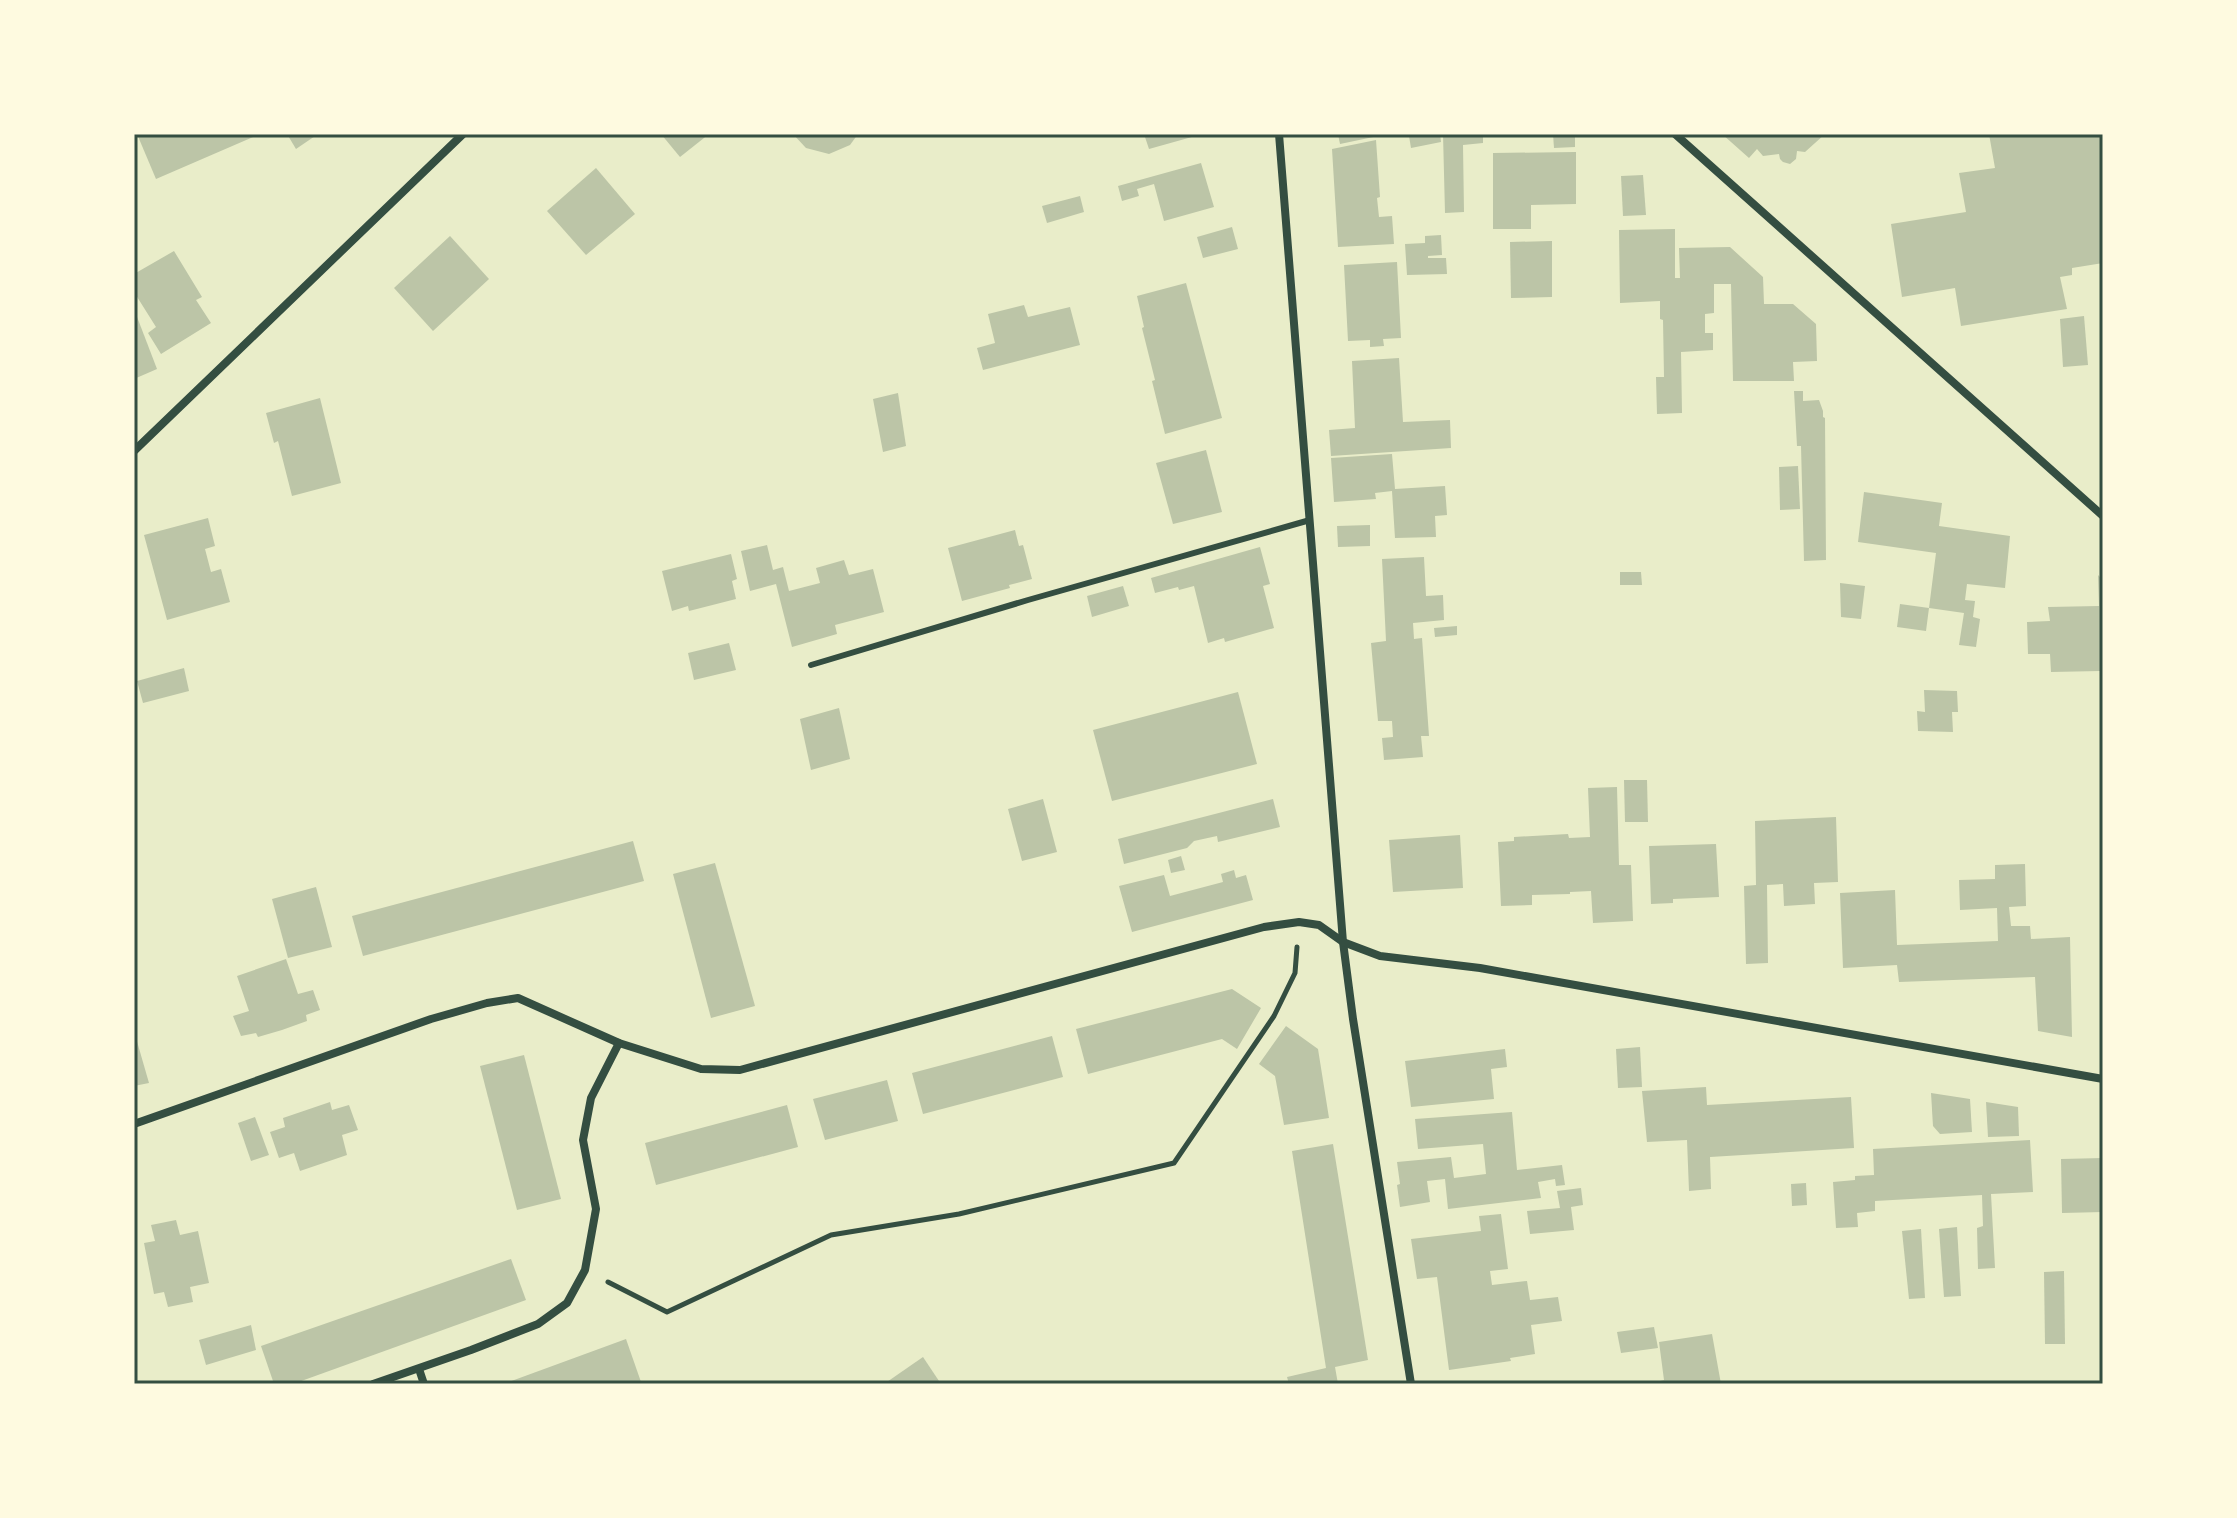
<svg xmlns="http://www.w3.org/2000/svg" width="2237" height="1518" viewBox="0 0 2237 1518" font-family="'PT Sans Narrow',sans-serif">
  <style>
    .building { fill: #bcc5a7 }
    .lines { fill: none; stroke-linecap: round; stroke-linejoin: round }
    .path { stroke: #344e41; stroke-width: 5 }
    .service { stroke: #344e41; stroke-width: 6 }
    .minor { stroke: #344e41; stroke-width: 8 }
    .neatline { fill: none; stroke: #344e41; stroke-width: 3 }
  </style>
  <rect width="100%" height="100%" fill="#e9edc9"/>
  <!-- building -->
  <g class="building">
    <polygon points="137,134 260,134 156,179"/>
    <polygon points="287,134 318,134 296,149"/>
    <polygon points="661,134 709,134 680,157"/>
    <polygon points="793,134 858,134 850,145 829,154 806,148"/>
    <polygon points="1144,134 1199,134 1199,135 1149,149"/>
    <polygon points="1338,134 1383,134 1383,135 1340,144"/>
    <polygon points="1418,134 1440,134 1441,142 1411,148 1409,136"/>
    <polygon points="1443,134 1483,134 1483,143 1463,145 1464,212 1445,213"/>
    <polygon points="1553,134 1575,134 1575,147 1554,148"/>
    <polygon points="1722,134 1825,134 1805,152 1797,151 1796,159 1790,164 1783,162 1780,159 1779,154 1763,156 1757,149 1749,158"/>
    <polygon points="1989,134 2103,134 2103,263 2072,268 2072,275 2060,277 2067,309 1961,326 1955,288 1902,297 1891,224 1966,212 1959,173 1995,168"/>
    <polygon points="1376,140 1380,197 1377,198 1379,217 1392,216 1394,244 1338,247 1332,149"/>
    <polygon points="1576,152 1576,204 1531,205 1531,229 1493,229 1493,153"/>
    <polygon points="1201,163 1214,207 1164,221 1154,184 1137,189 1139,196 1122,201 1118,186"/>
    <polygon points="596,168 635,214 586,255 547,211"/>
    <polygon points="1643,175 1646,215 1623,216 1621,176"/>
    <polygon points="1080,196 1084,212 1047,223 1042,206"/>
    <polygon points="1232,227 1238,249 1203,258 1197,237"/>
    <polygon points="1675,229 1675,278 1680,278 1679,248 1730,247 1763,277 1764,304 1793,304 1816,324 1817,361 1793,362 1794,381 1733,381 1731,284 1714,284 1714,313 1705,314 1705,333 1713,333 1713,350 1681,352 1682,413 1657,414 1656,377 1664,377 1663,320 1660,319 1660,301 1620,303 1619,230"/>
    <polygon points="1441,235 1442,255 1428,256 1428,258 1446,258 1447,274 1407,275 1405,244 1425,243 1425,236"/>
    <polygon points="450,236 489,279 433,331 394,288"/>
    <polygon points="1552,241 1552,297 1511,298 1510,242"/>
    <polygon points="174,251 202,297 196,300 211,323 161,354 148,333 156,327 134,292 134,274"/>
    <polygon points="1397,262 1401,338 1383,339 1384,346 1370,347 1370,340 1348,341 1344,265"/>
    <polygon points="1186,283 1222,418 1165,434 1152,381 1155,380 1142,328 1144,327 1137,296"/>
    <polygon points="1024,305 1028,317 1070,307 1080,345 983,370 977,348 995,343 988,314"/>
    <polygon points="134,309 157,369 134,379"/>
    <polygon points="2084,316 2088,365 2063,367 2060,319"/>
    <polygon points="1399,358 1403,422 1450,420 1451,448 1331,456 1329,430 1355,428 1352,361"/>
    <polygon points="1794,391 1803,391 1803,401 1819,400 1823,411 1823,417 1825,418 1826,560 1804,561 1801,446 1797,446"/>
    <polygon points="898,393 906,446 883,452 873,399"/>
    <polygon points="320,398 341,483 292,496 278,441 274,443 266,413"/>
    <polygon points="1206,450 1222,512 1173,524 1156,463"/>
    <polygon points="1392,454 1395,489 1445,486 1447,515 1435,516 1436,537 1395,538 1392,491 1375,493 1376,499 1334,502 1331,458"/>
    <polygon points="1798,466 1800,509 1780,510 1779,467"/>
    <polygon points="1864,492 1942,503 1939,526 2010,536 2005,588 1967,584 1965,600 1975,601 1973,617 1980,619 1976,647 1959,645 1964,613 1929,608 1926,631 1897,627 1900,604 1929,608 1936,553 1858,542"/>
    <polygon points="208,518 215,546 205,549 211,572 221,569 230,602 167,620 144,535"/>
    <polygon points="1370,525 1370,546 1338,547 1337,526"/>
    <polygon points="1015,530 1019,546 1023,545 1032,579 1009,585 1010,588 962,601 948,548"/>
    <polygon points="767,545 773,570 783,567 789,591 820,583 816,568 844,560 849,575 873,569 884,612 835,625 837,634 792,647 776,584 750,591 741,551"/>
    <polygon points="1260,547 1270,584 1263,586 1274,628 1225,642 1224,638 1208,643 1194,586 1179,590 1178,587 1155,593 1151,578"/>
    <polygon points="731,554 737,579 732,581 736,599 689,611 688,606 672,611 662,571"/>
    <polygon points="1424,557 1426,596 1443,595 1444,620 1413,623 1414,639 1422,638 1429,736 1421,736 1423,757 1384,760 1382,738 1393,737 1392,721 1378,721 1371,643 1386,641 1382,559"/>
    <polygon points="1620,572 1641,572 1642,585 1620,585"/>
    <polygon points="2098,575 2103,580 2103,711 2100,711 2100,671 2051,672 2050,654 2028,654 2027,622 2050,621 2048,607 2099,606"/>
    <polygon points="1840,583 1865,586 1861,619 1841,617"/>
    <polygon points="1123,586 1129,606 1092,617 1087,596"/>
    <polygon points="1457,626 1457,635 1435,637 1434,628"/>
    <polygon points="729,643 736,670 694,680 688,653"/>
    <polygon points="184,668 189,691 143,703 137,681"/>
    <polygon points="1924,690 1957,691 1958,712 1952,712 1953,732 1918,731 1917,711 1925,712"/>
    <polygon points="1238,692 1257,764 1112,801 1093,730"/>
    <polygon points="839,708 850,759 811,770 800,719"/>
    <polygon points="1624,780 1647,780 1648,822 1625,822"/>
    <polygon points="1617,787 1619,865 1631,865 1633,921 1593,923 1591,891 1570,892 1570,894 1532,895 1532,905 1501,906 1498,842 1514,841 1514,837 1568,834 1569,838 1590,837 1588,788"/>
    <polygon points="1043,799 1057,852 1022,861 1008,809"/>
    <polygon points="1273,799 1280,827 1218,842 1217,836 1194,841 1187,848 1124,864 1118,839"/>
    <polygon points="1836,817 1838,882 1814,883 1815,904 1784,906 1783,884 1767,885 1768,963 1746,964 1744,886 1756,885 1755,821"/>
    <polygon points="1460,835 1463,888 1393,892 1389,840"/>
    <polygon points="633,841 644,881 363,956 352,916"/>
    <polygon points="1716,844 1719,897 1673,899 1673,903 1651,904 1649,846"/>
    <polygon points="1181,856 1185,870 1171,873 1168,860"/>
    <polygon points="715,863 755,1006 711,1018 673,874"/>
    <polygon points="2025,864 2026,906 2009,907 2011,926 2030,926 2031,939 2070,937 2072,1037 2038,1031 2035,977 1899,982 1897,965 1843,968 1840,893 1895,890 1897,945 1998,941 1997,908 1960,910 1959,880 1995,879 1995,865"/>
    <polygon points="1234,870 1236,878 1246,875 1253,900 1132,932 1119,886 1164,875 1170,896 1223,882 1221,874"/>
    <polygon points="316,887 332,947 288,958 272,899"/>
    <polygon points="286,959 298,994 313,990 320,1010 306,1015 307,1021 282,1030 258,1037 256,1033 241,1036 233,1016 249,1011 237,976"/>
    <polygon points="1232,989 1261,1008 1237,1049 1222,1039 1088,1074 1076,1029"/>
    <polygon points="1286,1026 1318,1049 1329,1118 1284,1125 1275,1076 1259,1064"/>
    <polygon points="134,1031 149,1083 134,1086"/>
    <polygon points="1052,1036 1063,1077 923,1114 912,1073"/>
    <polygon points="1640,1047 1642,1087 1618,1088 1616,1049"/>
    <polygon points="1505,1049 1507,1067 1491,1069 1494,1099 1411,1107 1405,1061"/>
    <polygon points="524,1055 561,1199 517,1210 480,1066"/>
    <polygon points="887,1080 898,1121 825,1140 813,1099"/>
    <polygon points="1706,1087 1707,1105 1851,1097 1854,1148 1710,1157 1711,1189 1689,1191 1687,1140 1647,1142 1642,1091"/>
    <polygon points="1931,1093 1970,1099 1972,1132 1940,1134 1933,1126"/>
    <polygon points="330,1102 332,1110 349,1105 358,1130 342,1135 347,1155 300,1171 294,1153 279,1158 270,1132 285,1127 283,1118"/>
    <polygon points="1986,1102 2018,1107 2019,1136 1988,1137"/>
    <polygon points="787,1105 798,1147 656,1185 645,1143"/>
    <polygon points="1512,1112 1517,1170 1562,1165 1565,1185 1556,1186 1555,1179 1538,1182 1541,1198 1448,1209 1445,1179 1427,1181 1430,1202 1400,1207 1397,1185 1400,1184 1397,1162 1451,1157 1454,1178 1486,1174 1483,1144 1418,1149 1415,1119"/>
    <polygon points="255,1117 269,1155 251,1161 238,1123"/>
    <polygon points="2030,1140 2033,1192 1991,1194 1995,1268 1978,1269 1977,1228 1983,1226 1982,1195 1875,1201 1875,1211 1857,1213 1858,1227 1836,1228 1833,1182 1855,1180 1855,1176 1874,1175 1873,1149"/>
    <polygon points="1333,1144 1368,1360 1335,1367 1338,1384 1289,1384 1287,1377 1326,1368 1292,1151"/>
    <polygon points="2103,1158 2103,1212 2062,1213 2061,1159"/>
    <polygon points="1806,1183 1807,1205 1792,1206 1791,1184"/>
    <polygon points="1581,1188 1583,1205 1571,1207 1574,1230 1530,1234 1527,1211 1560,1208 1557,1191"/>
    <polygon points="1501,1214 1508,1269 1490,1271 1492,1285 1527,1281 1530,1300 1558,1297 1562,1321 1531,1325 1535,1354 1510,1358 1511,1361 1449,1370 1437,1277 1417,1279 1411,1239 1481,1231 1479,1216"/>
    <polygon points="176,1220 180,1235 198,1231 209,1283 190,1287 193,1302 168,1307 164,1292 154,1294 144,1243 155,1241 151,1225"/>
    <polygon points="1957,1227 1961,1296 1944,1297 1939,1229"/>
    <polygon points="1921,1229 1925,1298 1909,1299 1902,1231"/>
    <polygon points="511,1259 526,1300 293,1384 274,1384 261,1346"/>
    <polygon points="2064,1271 2065,1344 2045,1344 2044,1272"/>
    <polygon points="251,1325 256,1350 206,1365 199,1340"/>
    <polygon points="1654,1327 1658,1348 1621,1353 1617,1332"/>
    <polygon points="1712,1334 1721,1384 1660,1384 1660,1381 1664,1380 1659,1342"/>
    <polygon points="626,1339 641,1382 634,1384 503,1384"/>
    <polygon points="923,1357 941,1384 884,1384"/>
  </g>
  <g class="lines">
    <!-- path -->
    <polyline class="path" points="608,1282 667,1312 831,1235 959,1214 1174,1163 1274,1016 1295,973 1297,947"/>
    <!-- service -->
    <polyline class="service" points="811,665 1028,600 1310,520"/>
    <!-- minor -->
    <g class="minor">
      <polyline points="1279,134 1343,942 1353,1019 1411,1384"/>
      <polyline points="1675,134 2103,516"/>
      <polyline points="134,451 463,134"/>
      <polyline points="134,1124 431,1019 487,1003 518,998 619,1043 701,1069 740,1070 1264,927 1299,922 1319,925 1343,942 1380,956 1480,968 2103,1079"/>
      <polyline points="419,1369 424,1384"/>
      <polyline points="373,1384 471,1350 538,1324 567,1303 585,1270 596,1209 583,1140 591,1098 619,1043"/>
    </g>
  </g>
  <!-- border -->
  <rect width="2237" height="1518" fill="none" stroke="#fefae0" stroke-width="272"/>
  <rect x="136" y="136" width="1965" height="1246" class="neatline"/>
</svg>
